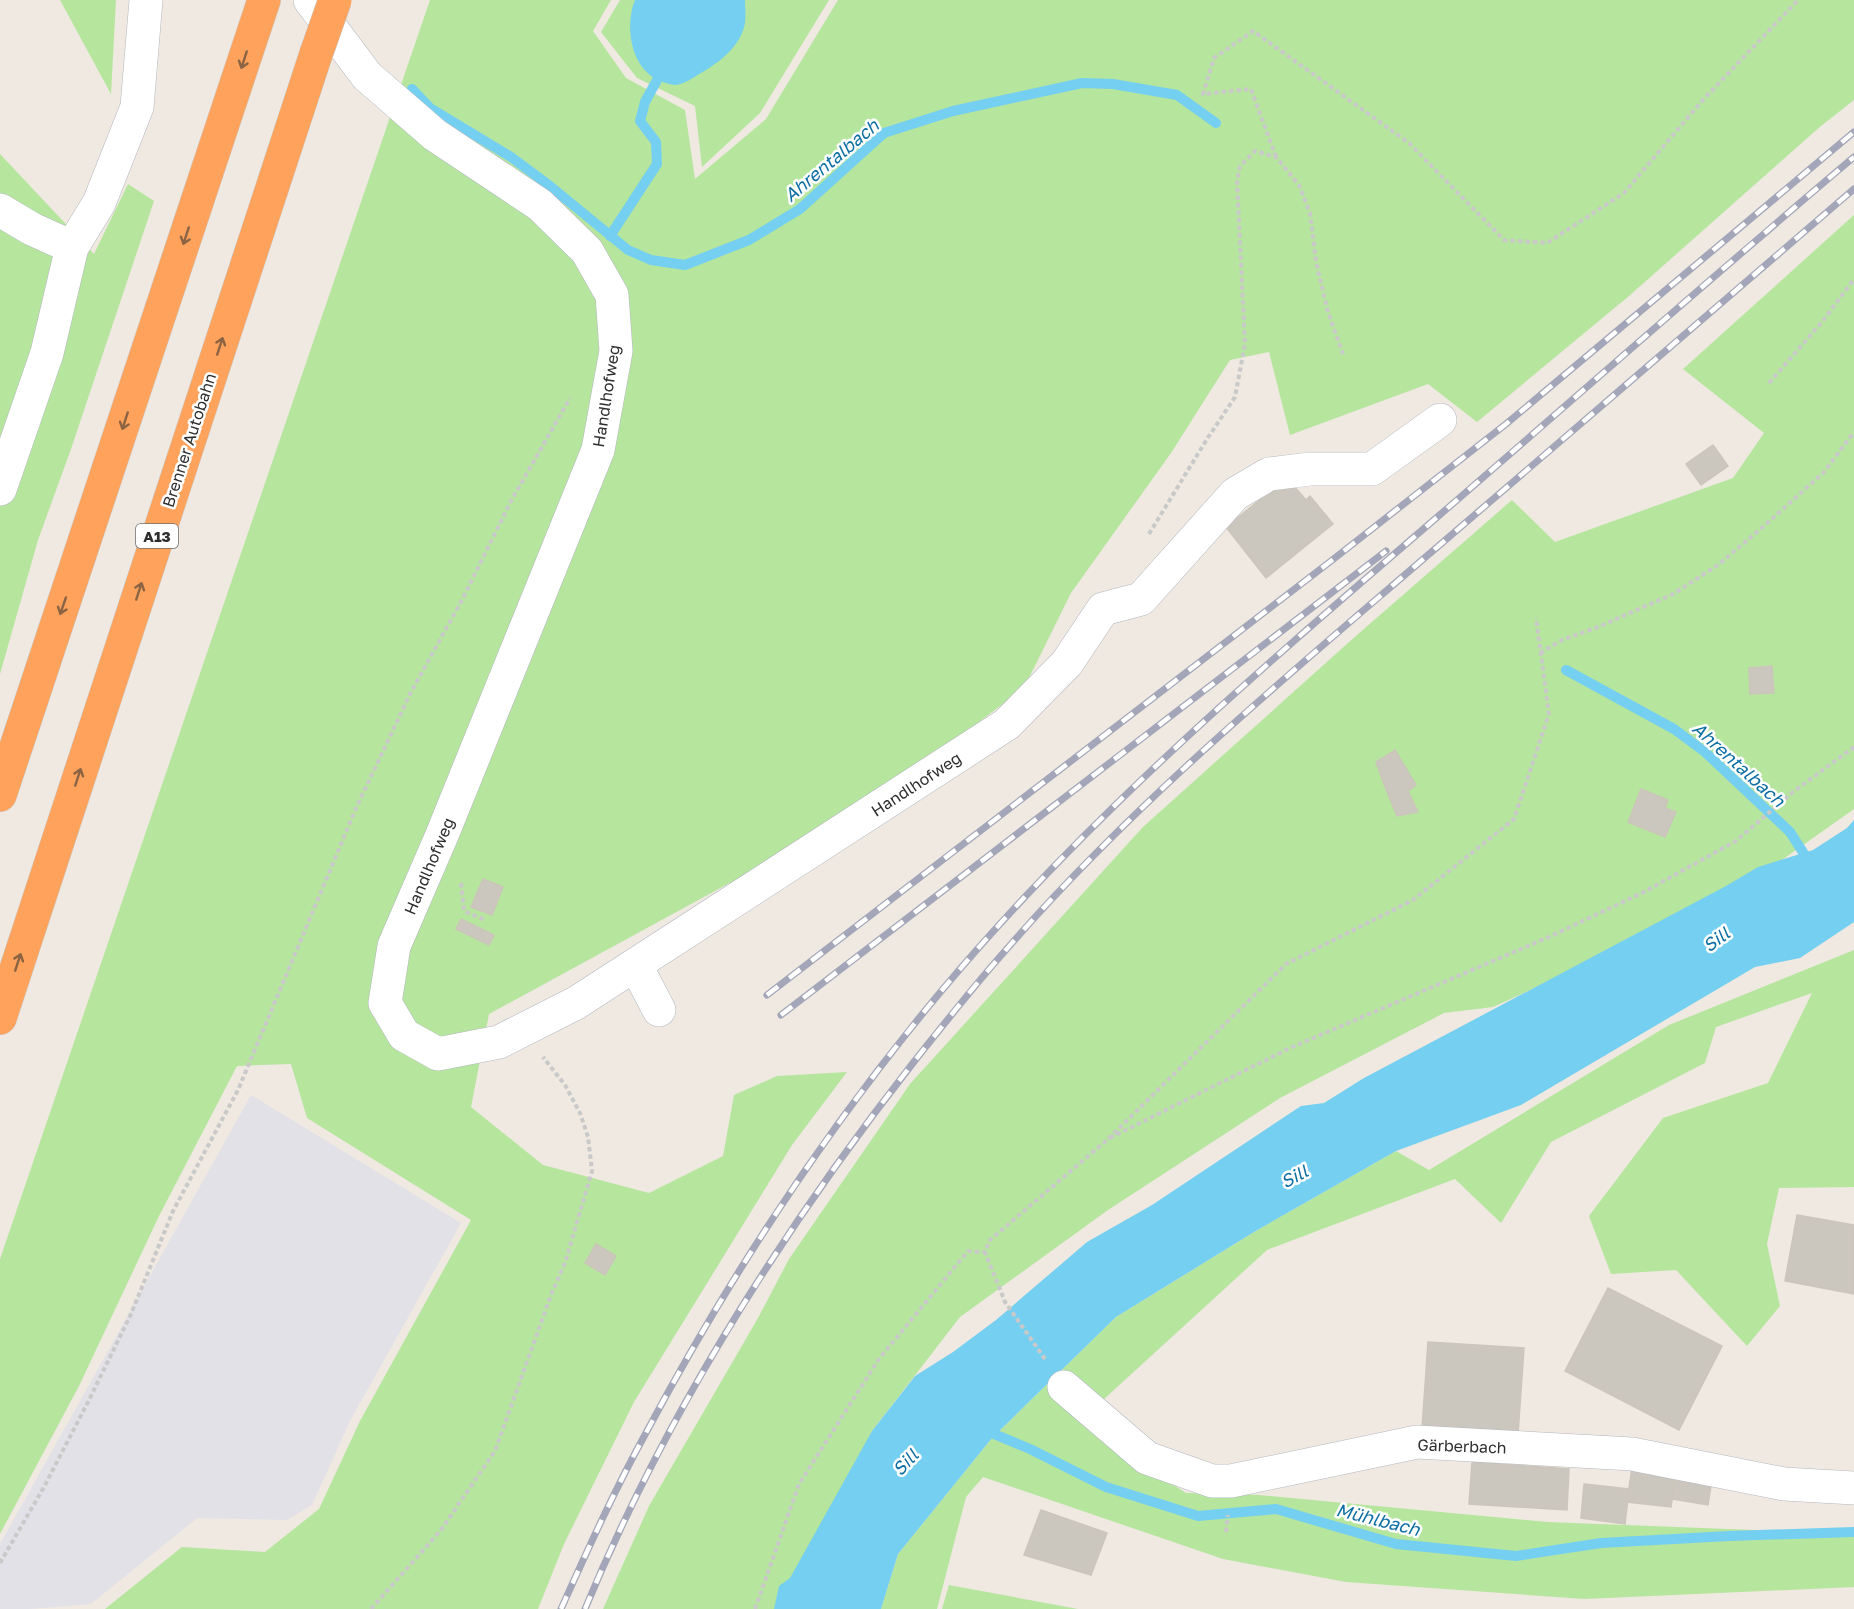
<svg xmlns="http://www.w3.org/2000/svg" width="1854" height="1609" viewBox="0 0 1854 1609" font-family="'Golos Text',sans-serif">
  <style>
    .industrial { fill: #e3e1e8 }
    .green { fill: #b6e59e }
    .water { fill: #75cff0 }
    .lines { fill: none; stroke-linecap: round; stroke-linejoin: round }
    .stream { stroke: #75cff0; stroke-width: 10 }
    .building { fill: #cbc7bf; stroke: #cbc5ba; stroke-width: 1.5 }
    .minor-casing { stroke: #b4b7c1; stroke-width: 34 }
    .highway-casing { stroke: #c9c9c9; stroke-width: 34 }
    .path { stroke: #c9c9c9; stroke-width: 4; stroke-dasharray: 4.5 3; stroke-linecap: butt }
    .minor { stroke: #fff; stroke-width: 33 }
    .highway { stroke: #ffa35c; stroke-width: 33 }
    .rail-casing { stroke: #a3a6b8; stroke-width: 7 }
    .rail { stroke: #fff; stroke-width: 4.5; stroke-dasharray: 14; stroke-linecap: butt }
    .highway-bridge-casing { stroke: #c9c9c9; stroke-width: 34; stroke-linecap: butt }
    .highway-bridge { stroke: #ffa35c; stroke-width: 33 }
    .oneway { stroke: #8c6343 }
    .labels { text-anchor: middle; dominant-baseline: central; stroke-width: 5; stroke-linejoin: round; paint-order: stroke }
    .shield { fill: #fff; stroke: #6d6d6d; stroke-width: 1.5 }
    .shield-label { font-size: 15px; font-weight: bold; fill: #2e2e2e }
    .street-label { font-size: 16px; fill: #2e2e2e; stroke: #fff }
    .water-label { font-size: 18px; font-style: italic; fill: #0d6fa3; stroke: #fff }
  </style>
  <rect width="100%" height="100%" fill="#efe9e1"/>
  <!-- industrial -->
  <polygon class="industrial" points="251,1095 461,1223 350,1421 312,1505 287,1520 197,1518 91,1604 30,1609 0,1609 0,1544"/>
  <!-- green -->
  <g class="green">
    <polygon points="60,0 116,0 111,94"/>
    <polygon points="430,0 611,0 593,31 626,78 685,110 695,179 766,119 838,0 1854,0 1854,100 1821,126 1629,296 1477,422 1428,384 1290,435 1269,352 1230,360 1171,453 1071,593 1024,688 914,771 783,854 489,1014 471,1107 543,1165 649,1193 723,1156 734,1095 777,1076 847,1072 792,1145 634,1402 564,1544 538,1609 105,1609 182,1547 265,1552 319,1509 360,1421 471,1220 307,1118 291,1064 237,1066 159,1216 79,1386 0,1534 0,1259"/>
    <polygon points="620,0 829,0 760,113 702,167 695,106 637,78 601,32"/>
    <polygon points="0,154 94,254 128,184 154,201 71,449 38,540 0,674"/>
    <polygon points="1854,215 1854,809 1758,877 1668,927 1493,1007 1444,1013 1280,1098 1108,1210 960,1317 872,1431 781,1609 603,1609 649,1506 758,1318 789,1259 910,1084 1143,827 1349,642 1512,500 1555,542 1733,478 1764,433 1683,369"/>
    <polygon points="1854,950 1854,1187 1779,1188 1767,1244 1780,1306 1747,1346 1676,1270 1611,1274 1589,1216 1663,1118 1768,1083 1812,993 1716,1027 1705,1063 1551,1142 1501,1223 1455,1179 1267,1250 1103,1400 1089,1431 1186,1493 1258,1495 1548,1522 1854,1534 1854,1587 1584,1599 1346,1582 1223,1559 983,1477 966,1497 937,1609 881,1609 898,1554 992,1438 1116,1317 1254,1232 1396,1151 1429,1170 1669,1025"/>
    <polygon points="949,1585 1078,1609 942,1609"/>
  </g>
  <!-- water -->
  <g class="water">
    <path d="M635,0h110c0,7 1,16 0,23 -4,23 -25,39 -44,50 -7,4 -16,11 -25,12 -4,0 -9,-2 -13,-3 -32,-10 -39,-55 -28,-82z"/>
    <polygon points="1854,820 1854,922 1800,958 1755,967 1521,1105 1396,1151 1254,1232 1116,1317 992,1438 898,1554 881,1609 774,1609 779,1586 790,1578 872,1431 915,1376 953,1352 996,1320 1087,1242 1152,1205 1301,1106 1324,1103 1364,1078 1726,886 1758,867 1813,850 1847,828"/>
  </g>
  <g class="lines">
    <!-- stream -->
    <g class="stream">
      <polyline points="412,89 430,108 511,157 550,186 628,250 651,260 685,265 749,240 800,209 884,133 953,111 1082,83 1113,84 1177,95 1216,123"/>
      <polyline points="610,236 657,164 656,142 640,121 645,102 657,80"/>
      <polyline points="1566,670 1674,729 1705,752 1790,832 1811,865"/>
      <polyline points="982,1429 1030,1449 1106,1487 1198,1516 1276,1509 1396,1544 1516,1556 1601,1543 1729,1536 1854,1532"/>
    </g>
  </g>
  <!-- building -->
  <g class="building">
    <polygon points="1713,445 1728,466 1701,485 1686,464"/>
    <polygon points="1287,478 1306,500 1310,496 1333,524 1266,578 1226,527"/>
    <polygon points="1772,666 1774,693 1750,694 1749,668"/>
    <polygon points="1395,750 1416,785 1408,791 1418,812 1397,816 1385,787 1376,762"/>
    <polygon points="1641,789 1668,800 1665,808 1676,812 1665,837 1628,822"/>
    <polygon points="483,879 503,887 492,915 471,907"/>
    <polygon points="461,919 494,935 489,945 456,929"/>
    <polygon points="1797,1215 1854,1225 1854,1294 1785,1281"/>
    <polygon points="596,1244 616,1256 605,1275 585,1263"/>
    <polygon points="1608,1288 1722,1346 1679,1430 1565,1371"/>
    <polygon points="1428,1342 1524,1348 1518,1434 1422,1429"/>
    <polygon points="1472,1462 1569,1469 1567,1510 1469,1504"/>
    <polygon points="1632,1467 1676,1473 1671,1507 1627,1502"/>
    <polygon points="1676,1473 1712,1479 1708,1505 1672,1499"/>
    <polygon points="1584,1484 1629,1489 1625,1524 1581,1518"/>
    <polygon points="1041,1510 1107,1533 1091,1575 1024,1555"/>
  </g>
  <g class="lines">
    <!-- minor casing -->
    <g class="minor-casing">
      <g id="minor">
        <polyline points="310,0 367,76 435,135 540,205 587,251 612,295 616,351 598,450 442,835 394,946 385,1003 404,1035 438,1054 499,1042 576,1003 1007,724 1067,663 1103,609 1141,599 1235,494 1269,474 1310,469 1372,469 1440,420"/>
        <polyline points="0,210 32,229 72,247"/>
        <polyline points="0,489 47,353 72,247 99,203 137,107 146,0"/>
        <polyline points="636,966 659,1010"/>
        <polyline points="1064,1387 1147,1458 1212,1481 1231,1481 1417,1442 1632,1454 1784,1484 1854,1488"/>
      </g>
    </g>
    <!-- highway casing -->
    <g class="highway-casing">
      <g id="highway">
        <polyline points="0,795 264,0"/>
        <polyline points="0,1018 316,54"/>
      </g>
    </g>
    <!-- path -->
    <g class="path">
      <polyline points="1276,157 1251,89 1203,94 1214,58 1253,31 1409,143 1504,240 1547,243 1624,193 1701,102 1798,0"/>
      <polyline points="1769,383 1822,322 1854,279"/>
      <polyline points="1149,534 1207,439 1235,397 1245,344 1237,181 1240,166 1255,151 1276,157 1299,185 1310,213 1316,262 1328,312 1343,354"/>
      <polyline points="1540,653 1562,640 1598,627 1673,594 1718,565 1764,526 1824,472 1854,432"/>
      <polyline points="461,883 464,911 485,920"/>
      <polyline points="1110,1138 1290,1048 1549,937 1642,893 1736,841 1793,792 1854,747"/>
      <polyline points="1045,1359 1005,1302 985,1252 990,1240 1107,1140 1286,964 1413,900 1514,819 1549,714 1536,618"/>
      <polyline points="1226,1532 1228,1515"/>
      <polyline points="0,1563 44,1487 89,1400 131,1314 173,1211 238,1090 357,806 411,692 462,600 511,501 570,398"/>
      <polyline points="371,1609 441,1530 495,1451 551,1295 565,1263 592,1171 588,1137 580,1113 565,1085 543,1057"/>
      <polyline points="755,1609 799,1484 879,1359 968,1251 985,1252"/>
    </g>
    <!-- minor -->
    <use href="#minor" class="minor"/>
    <!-- highway -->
    <use href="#highway" class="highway"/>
    <!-- rail casing -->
    <g class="rail-casing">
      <g id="rail">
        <polyline points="767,995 1331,561 1506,424 1854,132"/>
        <polyline points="781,1015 1386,551"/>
        <path d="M561,1609c27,-60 54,-120 86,-178 83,-156 182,-306 296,-442 146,-174 320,-322 492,-470 140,-121 278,-243 419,-362"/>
        <path d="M585,1609c81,-195 198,-380 328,-546 30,-38 60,-76 92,-112 122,-141 267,-262 409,-384 147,-126 293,-252 440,-378"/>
      </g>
    </g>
    <!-- rail -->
    <use href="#rail" class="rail"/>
    <!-- highway-bridge casing -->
    <g class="highway-bridge-casing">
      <polyline id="highway-bridge" points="316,54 335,0"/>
    </g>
    <!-- highway-bridge -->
    <use href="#highway-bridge" class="highway-bridge"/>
  </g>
  <!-- one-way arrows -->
  <defs><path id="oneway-shaft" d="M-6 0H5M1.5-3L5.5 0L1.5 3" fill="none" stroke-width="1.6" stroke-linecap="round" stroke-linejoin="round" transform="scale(1.5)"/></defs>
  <g class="oneway">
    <use href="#oneway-shaft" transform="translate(244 60) rotate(108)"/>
    <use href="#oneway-shaft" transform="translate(186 236) rotate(108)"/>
    <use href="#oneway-shaft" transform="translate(220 346) rotate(-72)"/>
    <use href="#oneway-shaft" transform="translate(125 421) rotate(108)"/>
    <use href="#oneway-shaft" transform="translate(139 591) rotate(-72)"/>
    <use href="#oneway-shaft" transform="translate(63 606) rotate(109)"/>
    <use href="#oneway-shaft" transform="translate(78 777) rotate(-72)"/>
    <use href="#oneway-shaft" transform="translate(18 962) rotate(-72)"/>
  </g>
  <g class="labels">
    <!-- shield labels -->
    <rect class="shield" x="136" y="524" width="42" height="24" rx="4.5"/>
    <g class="shield-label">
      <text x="157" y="536">A13</text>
    </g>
    <!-- street labels -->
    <g class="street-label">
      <text transform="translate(606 396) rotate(-81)">Handlhofweg</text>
      <text transform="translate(189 440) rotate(-72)">Brenner Autobahn</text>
      <text transform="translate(916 784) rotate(-33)">Handlhofweg</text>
      <text transform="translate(429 866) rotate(-67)">Handlhofweg</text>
      <text transform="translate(1462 1446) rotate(2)">Gärberbach</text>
    </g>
    <!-- water labels -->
    <g class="water-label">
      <text transform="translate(831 160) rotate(-40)">Ahrentalbach</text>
      <text transform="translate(1739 764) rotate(42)">Ahrentalbach</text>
      <text transform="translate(1716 939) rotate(-37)">Sill</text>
      <text transform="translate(1294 1176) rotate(-28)">Sill</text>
      <text transform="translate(905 1462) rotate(-47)">Sill</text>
      <text transform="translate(1378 1519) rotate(14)">Mühlbach</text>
    </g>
  </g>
</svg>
